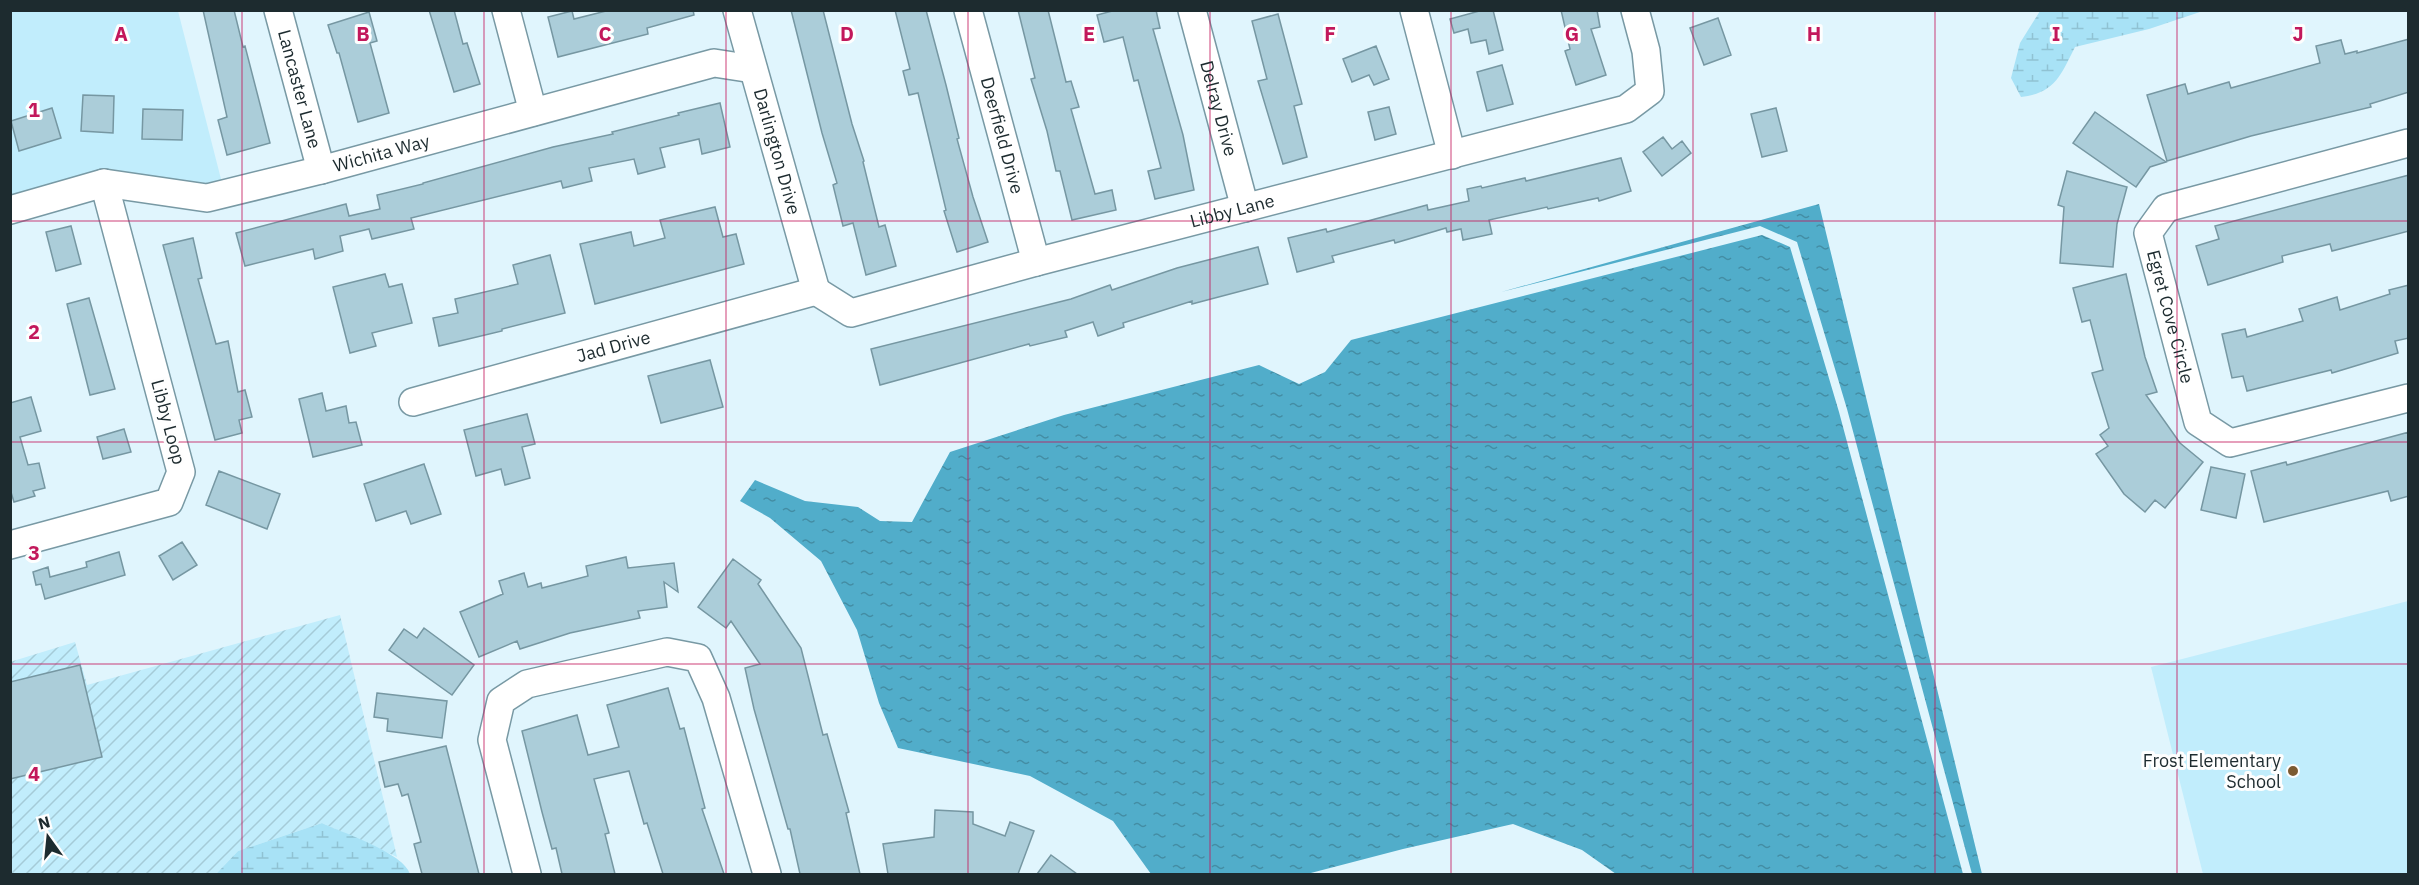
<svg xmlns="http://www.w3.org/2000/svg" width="2419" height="885" font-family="'IBM Plex Sans',sans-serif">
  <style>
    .built { fill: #c1edfc }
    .industrial { fill: url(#industrial-furrows) }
    .wetland { fill: url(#wetland-marsh) }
    .water { fill: url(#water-ripples) }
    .building { fill: #abcdd9; stroke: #7697a2; stroke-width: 1.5 }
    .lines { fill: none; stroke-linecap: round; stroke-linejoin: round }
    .minor-casing { stroke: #7899a4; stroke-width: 30 }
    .minor { stroke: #fff; stroke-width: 27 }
    .grid { fill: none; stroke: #c2185b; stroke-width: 1.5; stroke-opacity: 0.55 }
    .poi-dot { fill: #7c5b32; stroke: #fefefe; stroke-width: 2 }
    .labels { text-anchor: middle; stroke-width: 6; stroke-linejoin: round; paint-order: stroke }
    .street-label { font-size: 18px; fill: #1d2b2f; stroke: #fefefe }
    .poi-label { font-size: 18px; fill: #1d2b2f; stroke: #fefefe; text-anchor: end }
    .grid-label { font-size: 20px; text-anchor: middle; font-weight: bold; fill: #c2185b; stroke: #fefefe; stroke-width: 6; stroke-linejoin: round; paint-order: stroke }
  </style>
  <defs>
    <pattern id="industrial-furrows" width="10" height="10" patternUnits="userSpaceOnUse" patternTransform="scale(1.5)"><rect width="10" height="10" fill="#c1edfc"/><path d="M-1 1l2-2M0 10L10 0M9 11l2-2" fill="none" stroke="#a5cbd8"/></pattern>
    <pattern id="wetland-marsh" width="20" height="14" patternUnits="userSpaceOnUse" patternTransform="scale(1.5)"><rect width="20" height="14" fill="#a8e2f6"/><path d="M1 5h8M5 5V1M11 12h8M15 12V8" fill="none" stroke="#90c2d3"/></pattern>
    <pattern id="water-ripples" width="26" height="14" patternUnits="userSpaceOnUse" patternTransform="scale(1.5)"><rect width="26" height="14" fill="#51adca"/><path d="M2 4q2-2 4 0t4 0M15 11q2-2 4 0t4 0" fill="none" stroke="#438da4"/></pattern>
  </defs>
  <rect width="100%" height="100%" fill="#e0f5fd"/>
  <path class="built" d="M11,11H178L222,183L206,187L110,170L11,199Z
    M2408,601V874H2203L2151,667Z"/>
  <path class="industrial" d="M340,615L397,857L322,823L238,851L216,874H11L10,662L75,642L87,685Z"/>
  <path class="wetland" d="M2040,11V10L2203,11L2149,29L2075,47C2061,74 2056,93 2021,97L2011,78L2020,43Z
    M322,823C343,833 404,853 410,874H216L238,851Z"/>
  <path class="water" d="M1819,204L1982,874H1972L1847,409L1797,242L1760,226L1501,292Z
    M1762,235L1790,247L1839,412L1963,874H1616L1582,850L1513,824L1403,849L1307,874H1151L1113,821L1030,776L898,748L879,703L857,630L821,561L770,518L740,501L755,480L805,501L858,507L880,521L912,522L950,452L1064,415L1259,365L1299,384L1325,372L1351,340Z"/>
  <path class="building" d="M203,10H234L243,47L245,46L270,143L227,155L218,120L227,117Z
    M429,10H454L463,44L467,43L480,84L454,92Z
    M610,10H693L694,15L647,28L648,34L558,57L548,17L572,11L574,19Z
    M791,10H823L852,124L864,161L863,162L879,227L885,225L896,266L866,275L853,223L843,226L833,185L837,183L822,133Z
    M895,10H926L946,85L959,138L957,139L973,197L988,242L957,252L944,211L946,210L918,93L909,95L903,71L910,69Z
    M1018,10H1048L1066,82L1071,81L1079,107L1071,109L1095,194L1112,190L1116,210L1072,220L1060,171H1056L1047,131L1031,79L1035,78Z
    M1116,10H1156L1160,28L1153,29L1183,135L1194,190L1155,199L1148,171L1161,168L1138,80L1134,81L1123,37L1104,42L1097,15Z
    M1483,10H1493L1503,50L1489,54L1486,40L1471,43L1468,29L1454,33L1450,19Z
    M1561,10H1597L1600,27L1591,29L1606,75L1576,85L1565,51L1570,49Z
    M369,12L377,41L370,43L389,113L358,122L339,53H337L328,25Z
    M1278,14L1302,104L1294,106L1307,157L1283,164L1258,81L1267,79L1252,21Z
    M1718,18L1731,55L1704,65L1690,28Z
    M2409,39V92L2370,104L2371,107L2251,136L2167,161L2147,95L2185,84L2188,94L2229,82L2231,88L2320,63L2316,46L2341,40L2345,54L2357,51V53Z
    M1376,46L1389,79L1374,85L1369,75L1352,82L1343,59Z
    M1502,65L1513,104L1487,111L1477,72Z
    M83,95L114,96L113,133L81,131Z
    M720,103L730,147L702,154L699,139L660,148L665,167L638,174L634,159L589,168L592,181L563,188L561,181L411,218L414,229L372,239L369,229L340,236L343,251L315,259L313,249L245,266L236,233L346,204L349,216L380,209L377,195L423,184V183L553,147L613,134L612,132L679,115L678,113Z
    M1389,107L1396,134L1375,140L1368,112Z
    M52,108L61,138L19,151L11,121Z
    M1776,108L1787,151L1762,157L1751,114Z
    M143,109L183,110L182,140L142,139Z
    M2095,112L2166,162L2150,167L2136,187L2073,143Z
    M1663,137L1672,149L1682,141L1691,153L1662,176L1643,152Z
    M1621,158L1631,191L1599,201L1598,198L1548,209L1547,207L1489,220L1492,234L1463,240L1461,229L1447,232L1446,228L1395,243L1394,240L1332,256L1334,262L1297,272L1288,238L1326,229L1327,232L1427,205L1428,210L1469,201L1467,189L1481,186L1482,188L1525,178L1526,181Z
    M2067,171L2127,187L2117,224L2113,267L2060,263L2064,207L2058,205Z
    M2409,175V231L2332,251L2330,244L2282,256L2283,262L2208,285L2196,246L2219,239L2215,226Z
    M715,207L723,237L736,234L744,264L595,304L580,244L631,232L634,246L665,238L660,220Z
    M71,226L81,264L56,271L46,232Z
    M193,238L202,278L198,279L216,344L228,341L238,392L245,390L252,417L239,420L242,433L215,440L163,245Z
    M1258,247L1268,284L1192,304V301L1123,323L1124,327L1098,336L1093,322L1065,331L1067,337L1030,346L1029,344L880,385L871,349L1071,299L1110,285L1112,290L1177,268Z
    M550,255L565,313L502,329V331L439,346L433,318L458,313L455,299L518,284L513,265Z
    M385,274L389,287L402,284L412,323L372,333L376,346L350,353L333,287Z
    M2126,274L2145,357L2157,392L2146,395L2180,443L2203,462L2165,508L2155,500L2145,512L2124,494L2096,454L2108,446L2100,435L2109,428L2092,373L2103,370L2090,320L2082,322L2073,288Z
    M2409,285V338L2395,341L2398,353L2332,373L2331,370L2247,391L2243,376L2232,378L2222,334L2245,329L2247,337L2303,321L2299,309L2337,297L2340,310L2390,294L2389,290Z
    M89,298L115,389L90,395L67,304Z
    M710,360L723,407L661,423L648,376Z
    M322,393L326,411L346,406L349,423L356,422L362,445L313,457L299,399Z
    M31,397L41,431L20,437L28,465L39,463L45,488L33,491L35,496L14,502L10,489V403Z
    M527,414L535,444L522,447L530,478L505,485L501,469L476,476L464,430Z
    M124,429L131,452L103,459L97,437Z
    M2409,432V496L2391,501L2388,491L2264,522L2251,471L2286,462L2287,465Z
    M424,464L441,514L411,524L406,511L376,521L364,484Z
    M2211,467L2245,474L2236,518L2201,510Z
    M219,471L280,494L267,529L206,505Z
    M182,542L197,565L173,580L159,556Z
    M119,552L125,575L45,599L41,584L36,585L33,572L48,567L50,577L87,567L86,562Z
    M626,557L628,568L674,563L678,592L664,582L667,607L638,611L640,618L570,633L520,649L517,641L479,657L460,612L503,594L499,581L524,573L528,587L541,583L542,588L588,576L586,566Z
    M733,559L761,580L758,584L801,648L823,735L827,734L849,812L846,813L860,874H800L790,829H788L754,709L745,668L760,664L731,621L726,628L698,607Z
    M424,628L474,665L452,695L389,650L404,629L417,638Z
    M80,665L102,757L10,779V682Z
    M668,688L680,729L684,728L705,808L702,809L724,874H663L647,823L644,824L629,771L594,779L609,833L605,834L615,874H562L556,848L552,849L542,812L522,731L577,715L588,755L619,747L607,705Z
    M377,693L447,701L442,738L387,731L388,719L374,717Z
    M446,746L457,789L479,874H422L414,844L421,842L408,794L402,796L398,784L385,787L379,762Z
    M935,810L973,812V824L1005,836L1010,822L1034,831L1018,874H888L883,844L934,837Z
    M1051,855L1077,874H1037Z"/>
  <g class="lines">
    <defs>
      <g id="minor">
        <path id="s1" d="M278,10L321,170"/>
        <path d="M506,10L533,112"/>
        <path id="s2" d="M737,10L816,291"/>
        <path id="s3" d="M968,10L1036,262"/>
        <path id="s4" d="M1192,10L1245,208"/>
        <path d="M1414,10L1452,155"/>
        <path id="s5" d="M2408,143L2166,208L2148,233L2198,422L2230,443L2408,398"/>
        <path id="s6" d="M10,210L104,183L207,198L321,170L714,63L753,69"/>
        <path id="s7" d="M816,291L851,313L1036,262L1626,109L1650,91L1646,51L1635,10"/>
        <path id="s8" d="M413,402L816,291"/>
        <path d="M10,545L169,502L181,472L104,183"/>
        <path d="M527,874L492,740L501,701L527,684L667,652L698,658L716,698L767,874"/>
      </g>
    </defs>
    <use href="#minor" class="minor-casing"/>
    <use href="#minor" class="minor"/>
  </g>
  <path class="grid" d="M242,10V874M484,10V874M726,10V874M968,10V874M1210,10V874M1451,10V874M1693,10V874M1935,10V874M2177,10V874M10,221H2408M10,442H2408M10,664H2408"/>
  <circle class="poi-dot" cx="2293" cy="771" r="6"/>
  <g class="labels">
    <g class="street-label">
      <text dy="6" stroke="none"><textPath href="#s1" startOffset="82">Lancaster Lane</textPath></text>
      <text dy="6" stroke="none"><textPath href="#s4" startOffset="102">Delray Drive</textPath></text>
      <text dy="6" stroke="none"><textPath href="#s3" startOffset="130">Deerfield Drive</textPath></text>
      <text dy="6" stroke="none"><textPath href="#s2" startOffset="147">Darlington Drive</textPath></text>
      <text dy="6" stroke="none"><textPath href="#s6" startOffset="382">Wichita Way</textPath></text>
      <text dy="6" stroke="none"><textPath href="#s7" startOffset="436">Libby Lane</textPath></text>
      <text dy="6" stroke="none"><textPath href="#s5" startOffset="368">Egret Cove Circle</textPath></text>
      <text dy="6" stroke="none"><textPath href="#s8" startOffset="208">Jad Drive</textPath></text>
      <text transform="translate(168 422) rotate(75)" y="6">Libby Loop</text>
    </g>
    <g class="poi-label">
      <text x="2281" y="767">Frost Elementary<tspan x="2281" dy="21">School</tspan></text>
    </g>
  </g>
  <g class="grid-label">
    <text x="121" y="41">A</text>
    <text x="363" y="41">B</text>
    <text x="605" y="41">C</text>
    <text x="847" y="41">D</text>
    <text x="1089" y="41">E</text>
    <text x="1330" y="41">F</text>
    <text x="1572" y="41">G</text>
    <text x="1814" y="41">H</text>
    <text x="2056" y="41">I</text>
    <text x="2298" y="41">J</text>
    <text x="34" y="117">1</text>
    <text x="34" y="339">2</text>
    <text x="34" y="560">3</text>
    <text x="34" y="781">4</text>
  </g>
  <rect width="2419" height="885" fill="none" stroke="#1d2b2f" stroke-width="24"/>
  <g transform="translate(48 837) rotate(345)" stroke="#fefefe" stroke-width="4.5" paint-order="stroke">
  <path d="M0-4.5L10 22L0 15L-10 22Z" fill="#1d2b2f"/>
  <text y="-9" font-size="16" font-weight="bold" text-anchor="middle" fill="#1d2b2f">N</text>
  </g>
</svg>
